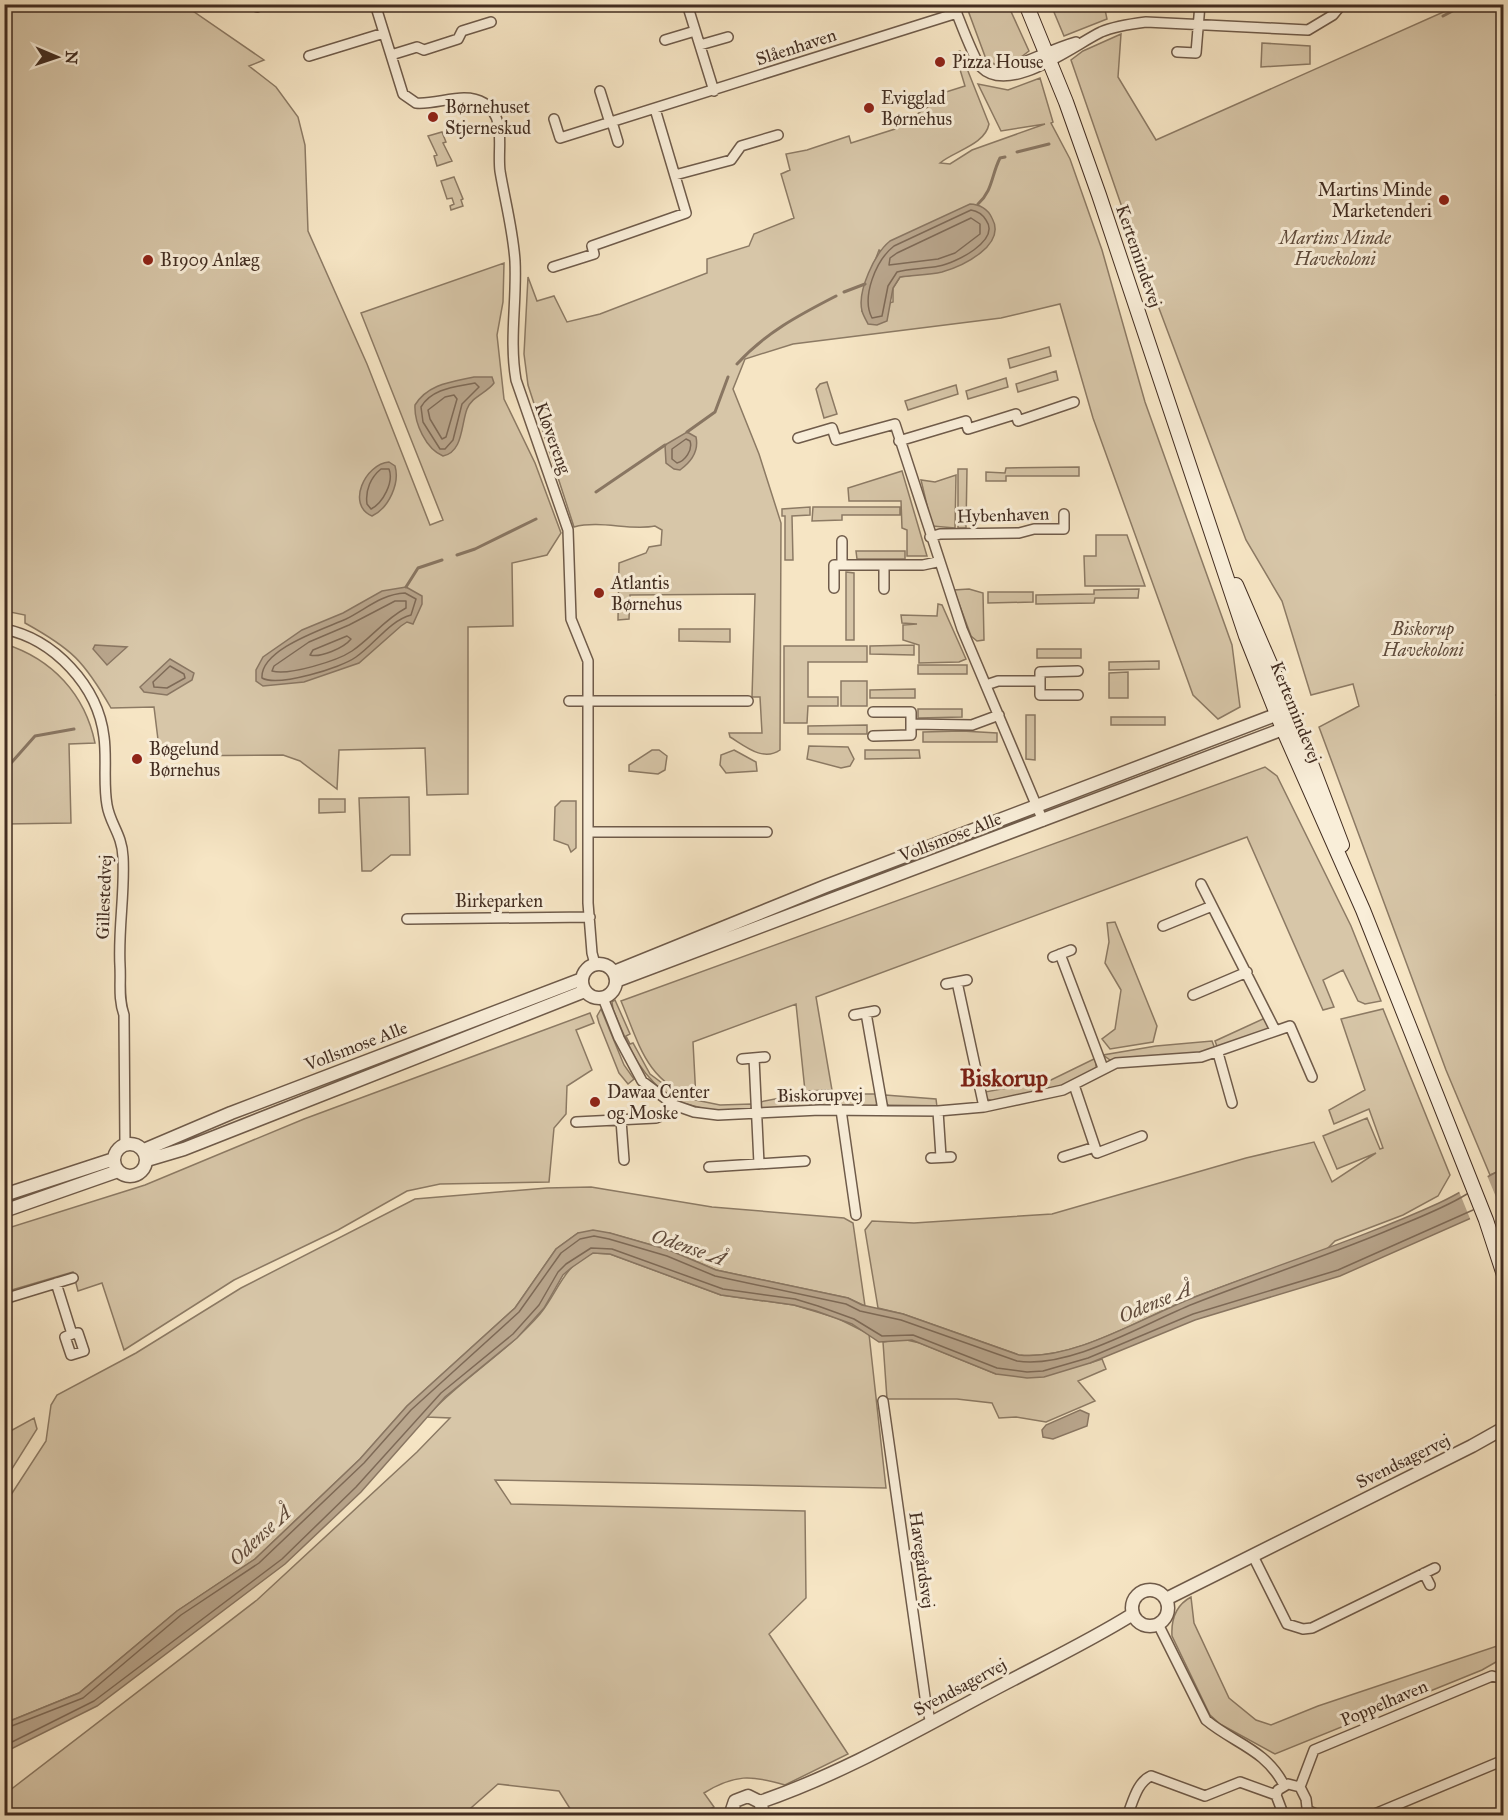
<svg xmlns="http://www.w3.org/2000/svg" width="1508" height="1820" font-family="'IM FELL Great Primer',serif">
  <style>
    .green { fill: #d7c6a8; stroke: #8c7a64; stroke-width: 1.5; fill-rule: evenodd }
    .water { fill: #b9a68d; stroke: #897662; stroke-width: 1.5 }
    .pier { fill: #f6e5c4 }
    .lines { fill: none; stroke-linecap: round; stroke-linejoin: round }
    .shore { stroke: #7e6a57; stroke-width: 1.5 }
    .stream { stroke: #897662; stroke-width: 3 }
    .minor-casing { stroke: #6f5b4a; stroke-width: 12 }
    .tertiary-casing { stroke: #6f5b4a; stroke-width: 15 }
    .secondary-casing { stroke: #422d21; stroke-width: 16 }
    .minor { stroke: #f9eed9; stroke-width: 9 }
    .tertiary { stroke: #f9eed9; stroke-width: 12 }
    .secondary { stroke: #f9eed9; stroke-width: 14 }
    .poi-dot { fill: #8f2418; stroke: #f9eed9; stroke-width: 2 }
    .labels { text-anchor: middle; stroke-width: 6; stroke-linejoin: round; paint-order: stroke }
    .street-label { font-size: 18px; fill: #422d21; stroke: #f9eed9 }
    .poi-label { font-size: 18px; fill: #422d21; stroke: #f9eed9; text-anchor: start }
    .park-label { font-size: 18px; font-style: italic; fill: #604c3c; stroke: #f9eed9 }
    .water-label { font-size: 20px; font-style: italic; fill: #604b3c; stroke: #f9eed9 }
    .district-label { font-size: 24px; font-weight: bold; fill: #7a1f14; stroke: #f9eed9 }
  </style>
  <rect width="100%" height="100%" fill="#f6e5c4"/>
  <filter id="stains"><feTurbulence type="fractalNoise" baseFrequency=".00333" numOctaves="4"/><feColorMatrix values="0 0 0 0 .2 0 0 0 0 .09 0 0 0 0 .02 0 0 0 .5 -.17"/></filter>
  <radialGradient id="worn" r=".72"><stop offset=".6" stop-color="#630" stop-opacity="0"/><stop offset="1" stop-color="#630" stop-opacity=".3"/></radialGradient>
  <path class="green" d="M4,5H184L264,60L249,66L276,87L298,117L305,145L308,231L367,364L430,525L443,520L361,313L504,263L503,302L497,335L504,399L535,463L561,533L547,555L512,563L513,626L468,627V794L427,795L425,748L339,750L337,789L300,761L283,755L160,756L154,707L111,708C84,661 72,649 25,623V615L5,611Z
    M966,5H1008L1029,51C1017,61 1000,71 986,59Z
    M1051,5H1104L1107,19L1064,36Z
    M1459,5H1504V691L1496,695L1504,707V1169L1490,1175L1446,1070L1319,727L1359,706L1353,684L1311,695L1282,601L1246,540L1133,239L1071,60L1083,51L1121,34L1118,77L1156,140Z
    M1262,43L1310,46V64L1261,67Z
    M960,51L989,124C985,145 954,151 940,163L950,164L972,150L1045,124L1001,131L978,84L1008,90L1040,78L1053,122L1051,123L1070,159L1102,250L1145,402L1232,645L1240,707L1218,719L1193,695L1093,418L1060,304L1001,318L793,344L745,359L733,389L759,454L781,523L780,750C763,762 745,746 730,737L729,733H762L760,697H752L755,594L630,595L629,619L618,620L619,563L646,553L649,547L661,545L662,530L655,526C630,531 601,520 574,527L528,385L524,354L528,277L537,301L554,296L567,322L600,314L707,273V259L749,246L754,234L794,218L781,174L790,170L786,154L807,150L849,136L851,143L895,129L929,106L927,98L965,86L955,53ZM879,250L920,274L900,277L893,288V302L862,311V296Z
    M442,132L446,142L443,143L452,161L437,166L434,156L437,155L428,136Z
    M454,177L463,199L461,200L463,206L451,210L450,206L454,204L452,198L447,199L441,181Z
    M1049,347L1051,356L1010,368L1008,359Z
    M1056,371L1058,380L1018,392L1016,384Z
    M1006,378L1008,387L968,399L966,391Z
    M827,382L837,414L824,418L816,389L820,384Z
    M956,385L958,394L908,410L905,401Z
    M1079,467V476H1006V481H986V472L1005,473L1006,468Z
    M958,469H967L966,528H958Z
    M902,471L927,556H907V530L902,528L901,501H849L848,488Z
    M956,475L955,528L932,526L921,480L935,482Z
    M810,507V515L792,516L793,560H785V516H782V509Z
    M813,507H900V515H842V520L812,521Z
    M1096,535H1127L1145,586H1085L1084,556H1096Z
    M856,551H905V559H857Z
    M846,572L854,573V640H846Z
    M969,589L983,593L984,640L977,641L971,636L954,590Z
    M1139,589L1138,598H1095L1094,603L1036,604V595L1094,594V590Z
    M988,592H1033V602L988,603Z
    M938,604L942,605L966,659L959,662L919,663V645L903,640V625L917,624L902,623L901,615L937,616Z
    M679,629H730V642L679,641Z
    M5,644C52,659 85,694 95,743L69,744L71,823L5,824Z
    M914,645V655L870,654V646Z
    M784,646H867V662H808V697H838V706H808L807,723H784Z
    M1037,649H1081V658H1037Z
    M1159,661V669L1109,670V662Z
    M918,665H967V674H918Z
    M1128,672V698H1109V673Z
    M841,681H867V706H841Z
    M915,689V698H870V690Z
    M918,709H962V717L918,718Z
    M1026,715H1035V760L1026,759Z
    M1111,717H1165V725H1111Z
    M867,725V734H808V726Z
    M962,731L997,733V742H923V732Z
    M809,746L848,747L854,759L850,766L841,768L807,759Z
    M652,750H659L667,756L665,770L658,774L629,771V765Z
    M734,750L756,762L757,771L726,773L720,765L721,755Z
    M865,750H919L920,758L865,759Z
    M1265,767L1277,776L1351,926L1381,1001L1365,1004L1358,1001L1343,970L1323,980L1334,1007L1323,1010L1247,837L816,997L832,1090L805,1091L796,1004L693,1042L696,1099C646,1081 640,1046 621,1001Z
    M409,797L410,855H391L371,871H362L359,798Z
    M319,799H345V812L319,813Z
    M561,801H576V848L571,852L568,845L554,840L555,807Z
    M1115,922L1157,1026L1153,1042L1110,1049L1102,1039L1115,1029L1121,990L1105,963L1109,942L1107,923Z
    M615,1000L630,1034L626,1036L630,1044L633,1043L650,1074L678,1095L675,1101C637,1072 631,1052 613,1009L612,1002Z
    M601,1009L624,1065L634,1079L628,1084L619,1073L599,1023L597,1016Z
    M1383,1009L1450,1175L1438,1196L1403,1215L1335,1241L1326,1250C1281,1266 1236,1281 1192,1298C1141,1318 1074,1361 1019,1355L903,1314L878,1308L865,1230L872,1221L914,1223L1052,1214L1246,1158L1314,1142L1332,1182L1376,1153L1337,1169L1323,1136L1367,1118L1380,1149L1383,1148L1369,1109L1334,1124L1329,1110L1365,1090L1341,1019Z
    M590,1013L594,1023L576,1030L592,1070L567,1086L566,1114L554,1128L549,1182L440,1184L407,1191L338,1230L234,1280L124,1350L102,1283L78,1291L73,1272L5,1292V1229L145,1185L304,1119Z
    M1265,1018L1268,1025L1267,1031L1218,1049L1215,1041Z
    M1212,1041L1215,1049C1181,1059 1145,1054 1110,1060L1103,1055L1156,1046Z
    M1096,1058V1068L1060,1087L994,1101L986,1099L985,1092L1051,1080Z
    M838,1093L837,1105L764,1109L760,1106V1102L801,1094Z
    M840,1094H876L878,1103L875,1106L841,1105Z
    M885,1095L936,1099L937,1107H890L886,1103Z
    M681,1097L720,1105L752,1104V1107L749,1110H709L679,1102Z
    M591,1187L712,1207L844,1218L853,1223L865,1306L848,1298L716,1270L669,1250L609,1233H578L556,1249L515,1308L407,1406L360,1459L255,1559L177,1611L79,1693L5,1723V1504L46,1441L51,1405L57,1395L136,1353L241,1288L415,1199L547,1188Z
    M593,1253L610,1254L721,1295L794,1305L837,1318L869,1334L886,1488L495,1480L511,1504L805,1511L806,1598L769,1634L848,1754L785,1785C751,1775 735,1774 704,1793L714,1807L698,1815H574L559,1791L498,1784L463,1815L5,1816V1794L257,1600L417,1452L450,1418L427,1417L433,1410C466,1376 508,1351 540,1314C558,1292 564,1264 593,1253Z
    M902,1339L920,1343L996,1374L1090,1363L1102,1359L1106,1369L1078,1381L1095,1401L1046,1422L1016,1417L999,1418L992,1403L957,1399H887L883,1342Z
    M34,1418L37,1429L10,1472L5,1469V1434Z
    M1191,1597L1194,1623L1229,1698L1256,1720L1271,1725L1318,1706L1503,1644V1658L1482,1670L1275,1754L1220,1724L1210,1715L1172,1636C1171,1619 1176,1605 1191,1597Z"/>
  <path class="water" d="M970,204C979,204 988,209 992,218C1007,245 963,266 942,272C929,275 914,275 900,277L893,288L887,321L877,325L868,324C866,320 863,315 862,311C857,291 875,253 890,241Z
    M474,377H492L494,383C487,393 472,396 467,409C461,425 463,452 443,456C426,449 414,423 415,405C428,384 451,382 474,377Z
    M687,432L696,437C699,451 691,462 680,470L674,469L666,463L665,445Z
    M389,462L395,466C400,483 389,508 372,516C346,505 365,464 389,462Z
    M406,587L422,596V604L413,624L407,622L401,626L359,663L304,682L263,686L256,681V670L263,657L302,630L343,613L382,591Z
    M95,645L127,647L107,665L93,649Z
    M170,659L194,673L192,680L167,695L144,692L140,687Z
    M1503,1169V1204L1340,1276L1195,1320L1090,1363L1044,1377L1027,1378L996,1374L912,1340L879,1342L852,1324L816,1311L794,1305L721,1295L610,1254L593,1253L571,1268L563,1275L544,1308L517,1338L445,1397L361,1492L285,1564L97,1706L5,1752V1723L79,1693L177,1611L255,1559L360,1459L407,1406L515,1308L556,1249L578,1233L593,1230L610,1233L669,1250L716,1270L848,1298L862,1305L903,1314L1019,1355C1072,1361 1140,1319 1190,1299C1273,1266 1358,1240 1439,1203C1461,1193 1481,1179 1503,1169Z
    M1080,1410L1089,1414L1087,1426L1053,1439L1043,1437L1042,1430L1046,1425Z"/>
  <path class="pier" d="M1486,1173L1501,1209L1471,1221L1458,1189Z"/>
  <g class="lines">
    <path class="shore" d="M971,210C977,211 983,215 986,220C1001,241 955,263 939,266C925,269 911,268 897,272L888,286L882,316L872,318C861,297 876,260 894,246Z
      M971,218L980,224V234L955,253L938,259L889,265L890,258L897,253Z
      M475,383L479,387L462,404L453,440L445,449H440L423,422L421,407C432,388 456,387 475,383Z
      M454,395L457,399L446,437L442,439L430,419L428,410L445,397Z
      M686,439L690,441C693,450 685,461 677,463L672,459V449Z
      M381,469H389C394,482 383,503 371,509L367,504C365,490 371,477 381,469Z
      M405,593L416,599L411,615C389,621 375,644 356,657C341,668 278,687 262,678C260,649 324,629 346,619C366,609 382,594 405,593Z
      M395,601H406V608C385,619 371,638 352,651C337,661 288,676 272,671L274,666L309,642L349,625Z
      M347,636L351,639C344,648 320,658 310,655L313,650Z
      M170,666L184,674L185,678L167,688L154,687L153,682Z
      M4,1729L83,1698L181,1615L259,1563L364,1463L411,1410L519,1312L561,1253L580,1239L594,1236L609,1239L667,1256L715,1276L846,1304L860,1311L901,1320L1017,1361C1071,1369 1143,1324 1193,1304C1256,1279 1321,1258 1384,1232C1412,1220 1441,1210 1467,1194
      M4,1746L94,1701L282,1559L356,1487L441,1393L513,1334L539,1305L558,1272L566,1264L591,1248L612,1249L723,1289L795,1299L818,1306L854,1319L882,1336L913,1335L997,1368L1027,1372L1043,1371L1088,1358L1193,1314L1338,1270L1473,1210"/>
    <path class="stream" d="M1443,16L1466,4
      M1017,152L1049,144
      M978,204C993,190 991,176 1000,158L1005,157
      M844,292L865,284
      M737,364C765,333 799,315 836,296
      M687,432L715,412L728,377
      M596,492L665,445
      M457,555L475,549L536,519
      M406,587L418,568L442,560
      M4,771L35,736L74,729"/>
    <defs>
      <path id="minor" d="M375,4L403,94L416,103C438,105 464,91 484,103C507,117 497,148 500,171C505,201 513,230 515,261C517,301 509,340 516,380L568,530L571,619L588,661V903L592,953L595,964
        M687,4L714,91
        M953,4C959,18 973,58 981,67C1009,96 1074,45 1101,32C1115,26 1130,24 1146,22L1308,30L1333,15L1342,4
        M257,7L264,4
        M665,40L695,31
        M700,45L728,37
        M1177,52L1196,53L1200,4
        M391,55L417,47L424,50L458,39L462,31L491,22
        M309,56L384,33
        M990,71C1019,68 1047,50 1076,42
        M600,91L610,123
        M554,119L560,138L957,13
        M612,122L618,142
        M675,175L731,160L741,146L778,135
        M553,267L594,254L592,246L686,213L655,109
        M798,438L832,428L836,440L895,424L962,629L1043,821
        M899,441L966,421L968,429L1016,414L1018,421L1074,402
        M930,537L940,534L1019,533L1034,529H1064V514
        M842,541V565
        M884,565V589
        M834,588V565H923L937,562
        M4,629C54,639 98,686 104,737C107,759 103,783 107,805C110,824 122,834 123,857C125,893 118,929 120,966C121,983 118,998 124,1015L125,1144
        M1078,671L1040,672V695H1078
        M986,685L998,681H1040
        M569,701H748
        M873,712H911V735L873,736
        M911,724L972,725L999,715
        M589,832H767
        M1201,884L1275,1030
        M407,919L590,917
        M1163,926L1212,906
        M1060,954L1103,1068
        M1053,957L1071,950
        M957,982L984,1107
        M946,984L967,980
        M1193,995L1247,972
        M603,998L619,1038L642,1081L674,1105L694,1112L718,1115L820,1110L938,1111L984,1107L1063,1090L1116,1063L1201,1057L1290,1026L1312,1077
        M866,1013L883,1110
        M854,1015L875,1011
        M1218,1053L1232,1103
        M754,1058L759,1164
        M742,1059L765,1057
        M1074,1085L1097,1153L1142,1136
        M841,1110L856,1215
        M938,1111L941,1157
        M621,1120L624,1160
        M576,1122L656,1118L666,1114L674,1105
        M1063,1157L1095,1147
        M931,1158L951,1157
        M709,1167L805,1161
        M56,1283L72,1334L78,1333L84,1351L71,1355L65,1337L72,1334
        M4,1299L73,1278
        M883,1401L926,1704L931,1723
        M1253,1556L1287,1624L1303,1629L1312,1628L1435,1568
        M1424,1573L1430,1585
        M1158,1624L1206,1720C1235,1744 1265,1749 1284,1785
        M1300,1787L1314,1750L1492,1676L1504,1679
        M1309,1811L1321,1816
        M1127,1816C1133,1802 1137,1782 1151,1776L1205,1796L1240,1782L1276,1795
        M1284,1816L1276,1795L1278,1790L1288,1784L1300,1787L1306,1799L1308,1816
        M1370,1816L1504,1760"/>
      <path id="tertiary" d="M582 981a17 17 0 1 1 34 0a17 17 0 1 1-34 0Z
        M614,972L826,886L1286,711
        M616,981L1291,726
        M114 1160a16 16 0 1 1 32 0a16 16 0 1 1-32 0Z
        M144,1150L231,1113L582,979
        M147,1160L184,1149L585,991
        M4,1195L114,1159
        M4,1211L118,1171
        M1132 1608a18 18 0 1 1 36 0a18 18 0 1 1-36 0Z
        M1166,1599L1472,1446L1504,1428
        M760,1802C839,1775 912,1733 985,1694C1035,1667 1085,1644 1133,1614
        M730,1816L735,1801L748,1796L760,1802L764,1816"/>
      <path id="secondary" d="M1026,4L1066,102L1099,195L1246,636L1283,729L1363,910L1486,1220L1504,1275
        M1236,585L1296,724L1342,845"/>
    </defs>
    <use href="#minor" class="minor-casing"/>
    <use href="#tertiary" class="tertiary-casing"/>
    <use href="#secondary" class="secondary-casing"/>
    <use href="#minor" class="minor"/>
    <use href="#tertiary" class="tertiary"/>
    <use href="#secondary" class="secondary"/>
  </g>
  <g class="poi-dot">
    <circle cx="940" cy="62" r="6"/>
    <circle cx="869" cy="108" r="6"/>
    <circle cx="433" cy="117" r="6"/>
    <circle cx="1444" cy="200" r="6"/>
    <circle cx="148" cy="260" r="6"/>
    <circle cx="599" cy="593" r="6"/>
    <circle cx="137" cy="759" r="6"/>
    <circle cx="595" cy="1102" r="6"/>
  </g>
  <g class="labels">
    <g class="street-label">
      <text transform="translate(796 47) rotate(-18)" y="6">Slåenhaven</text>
      <text transform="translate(1139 256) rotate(71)" y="6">Kertemindevej</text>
      <text transform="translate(553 438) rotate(70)" y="6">Kløvereng</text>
      <text transform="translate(1003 515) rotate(-2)" y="6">Hybenhaven</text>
      <text transform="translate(1296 712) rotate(68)" y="6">Kertemindevej</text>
      <text transform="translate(950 837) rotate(-21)" y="6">Vollsmose Alle</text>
      <text transform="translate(104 897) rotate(-88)" y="6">Gillestedvej</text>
      <text x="499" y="907">Birkeparken</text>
      <text transform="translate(356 1046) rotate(-21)" y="6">Vollsmose Alle</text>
      <text transform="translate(820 1095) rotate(-1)" y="6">Biskorupvej</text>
      <text transform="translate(1403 1461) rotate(-26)" y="6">Svendsagervej</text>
      <text transform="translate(922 1560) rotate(82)" y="6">Havegårdsvej</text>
      <text transform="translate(960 1687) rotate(-28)" y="6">Svendsagervej</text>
      <text transform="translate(1384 1703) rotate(-23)" y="6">Poppelhaven</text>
    </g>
    <g class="poi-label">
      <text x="952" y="68">Pizza House</text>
      <text x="881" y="104">Evigglad<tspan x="881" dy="21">Børnehus</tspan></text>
      <text x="445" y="113">Børnehuset<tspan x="445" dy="21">Stjerneskud</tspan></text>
      <text x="1432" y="196" text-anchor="end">Martins Minde<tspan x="1432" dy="21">Marketenderi</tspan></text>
      <text x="160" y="266">B1909 Anlæg</text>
      <text x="611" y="589">Atlantis<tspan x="611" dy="21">Børnehus</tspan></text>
      <text x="149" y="755">Bøgelund<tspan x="149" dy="21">Børnehus</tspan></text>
      <text x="607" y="1098">Dawaa Center<tspan x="607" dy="21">og Moske</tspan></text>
    </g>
    <g class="park-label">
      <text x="1335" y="244">Martins Minde<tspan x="1335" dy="21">Havekoloni</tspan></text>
      <text x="1423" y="635">Biskorup<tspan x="1423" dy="21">Havekoloni</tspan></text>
    </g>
    <g class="water-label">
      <text transform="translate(689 1247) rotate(19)" y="7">Odense Å</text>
      <text transform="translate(1155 1302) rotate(-22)" y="7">Odense Å</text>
      <text transform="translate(260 1535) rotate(-43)" y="7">Odense Å</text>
    </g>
    <g class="district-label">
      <text x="1004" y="1086">Biskorup</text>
    </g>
  </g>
  <rect width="1508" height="1820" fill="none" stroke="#f6e5c4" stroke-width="24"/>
  <rect x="6" y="6" width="1496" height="1808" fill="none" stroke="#422d21" stroke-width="3"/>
  <rect x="12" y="12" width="1484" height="1796" fill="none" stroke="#422d21" stroke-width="1.5"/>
  <g transform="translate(57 57) rotate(92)" stroke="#f9eed9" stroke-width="4.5" paint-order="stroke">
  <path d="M0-4.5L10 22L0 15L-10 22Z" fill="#422d21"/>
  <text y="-9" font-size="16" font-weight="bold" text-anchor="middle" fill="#422d21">N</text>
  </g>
  <rect width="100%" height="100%" filter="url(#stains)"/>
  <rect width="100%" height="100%" fill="url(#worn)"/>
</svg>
